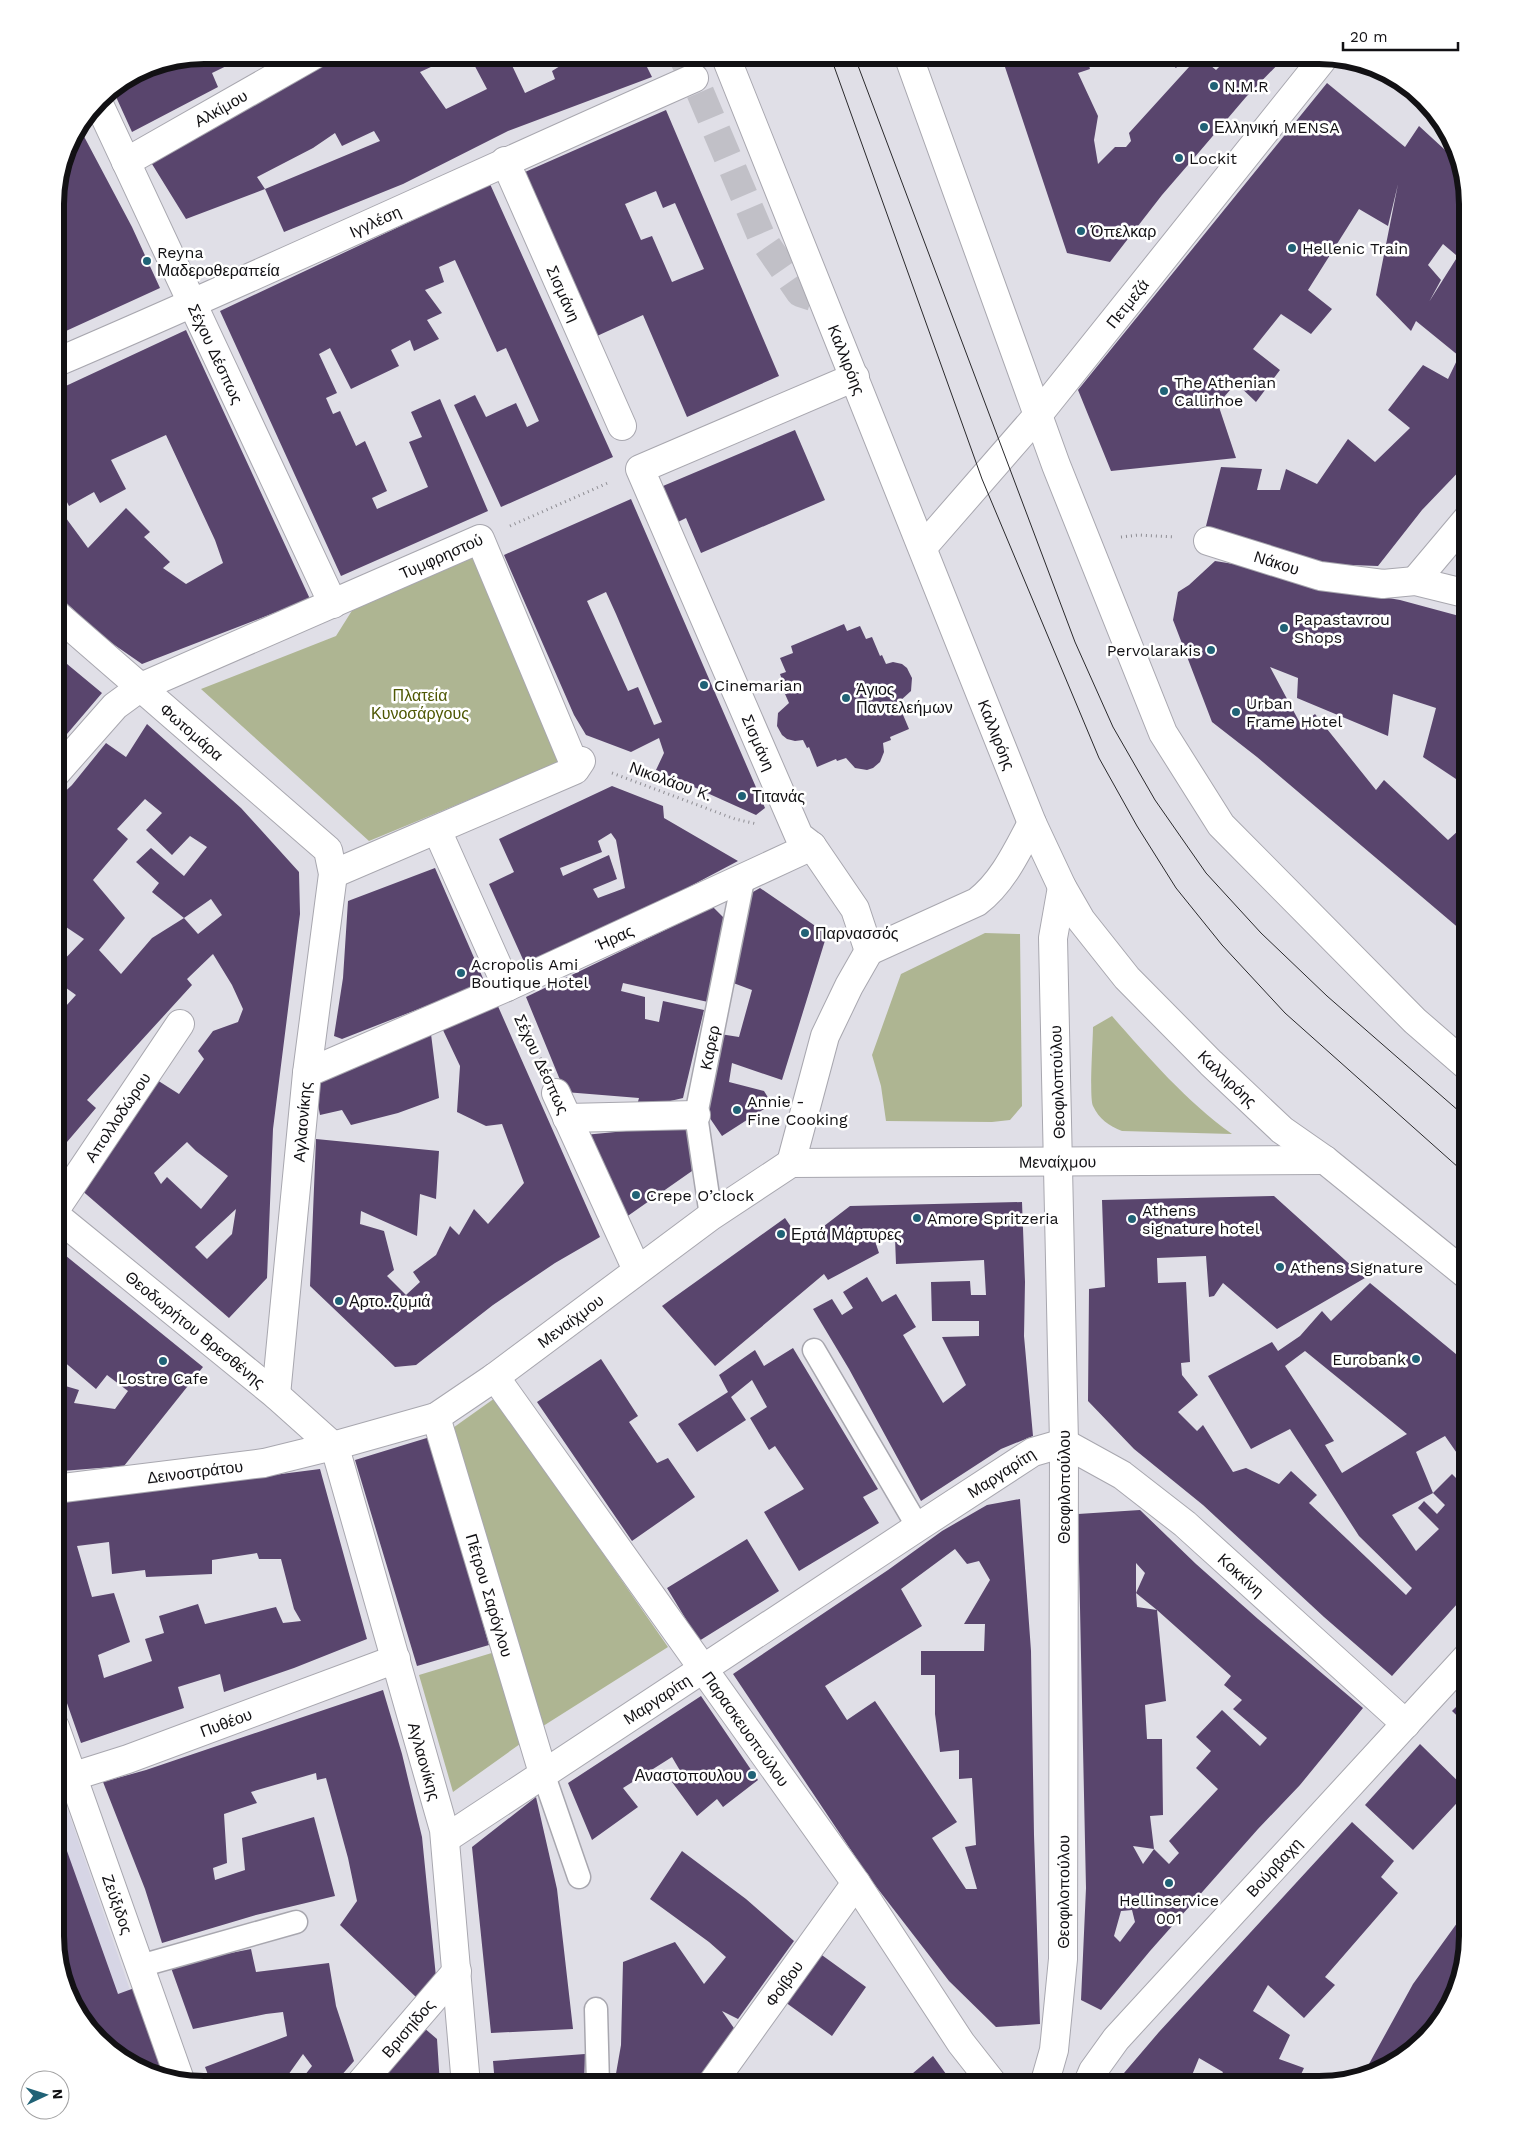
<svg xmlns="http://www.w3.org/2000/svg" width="1523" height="2140" font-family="'Work Sans',sans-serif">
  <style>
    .built { fill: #d6d5e5 }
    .green { fill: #aeb592 }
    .building { fill: #59456d; fill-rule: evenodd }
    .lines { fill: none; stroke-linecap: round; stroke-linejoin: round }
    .street-tunnel { stroke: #c1c0c7; stroke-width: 28; stroke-dasharray: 28 14; stroke-linecap: butt }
    .lane-casing { stroke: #a8a7af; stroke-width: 25 }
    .street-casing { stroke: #a8a7af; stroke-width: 30 }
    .secondary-casing { stroke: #a8a7af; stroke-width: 30 }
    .primary-casing { stroke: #a8a7af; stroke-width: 30 }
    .path { stroke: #8e8d93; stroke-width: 3; stroke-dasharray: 1 4; stroke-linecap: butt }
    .lane { stroke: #fff; stroke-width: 22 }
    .street { stroke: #fff; stroke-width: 28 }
    .secondary { stroke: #fff; stroke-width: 28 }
    .primary { stroke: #fff; stroke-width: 28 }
    .tram { stroke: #2a292c; stroke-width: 1 }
    .poi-dot { fill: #206276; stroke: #fff; stroke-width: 2 }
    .labels { text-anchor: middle; stroke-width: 5; stroke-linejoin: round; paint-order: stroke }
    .poi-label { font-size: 16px; fill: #121114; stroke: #fff; text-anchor: start }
    .street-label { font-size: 16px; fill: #121114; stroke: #fff }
    .park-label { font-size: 16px; fill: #4f5804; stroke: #fff }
    .rim { fill: none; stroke: #121114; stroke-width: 6 }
  </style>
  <rect width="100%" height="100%" fill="#e0dfe7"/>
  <path class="built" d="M64,1799L159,2074L129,2065L75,2011L55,1937V1802Z"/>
  <path class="green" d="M476,556L560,762L369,841L201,689L336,636L353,609Z
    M985,933L1020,934L1022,1106L1010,1120L992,1122L886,1121L881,1086L872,1055L901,974Z
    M1112,1016C1149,1058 1186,1101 1232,1134L1122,1131C1109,1126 1099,1119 1093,1106C1089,1097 1093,1041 1093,1027Z
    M495,1398L668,1647L540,1728L450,1430Z
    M495,1652L520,1744L453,1792L419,1675Z"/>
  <path class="building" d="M201,55H249L212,73L218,87L132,132L112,88L147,66Z
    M328,55H335L339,65L355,55H457L420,72L446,109L487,89L469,55H507L525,93L555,79L552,71L573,58L571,55H641L652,77L508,131L403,184L284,232L265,189L380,141L374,131L342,146L335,133L313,148L257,177L265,189L186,219L152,164L274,85Z
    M1001,55H1086L1090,69L1078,73L1098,116L1094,140L1098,164L1115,147H1126L1131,141L1129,133L1199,56L1216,70L1225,61L1218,55H1287L1246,97L1200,151L1162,195L1110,262L1067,253Z
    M1161,55H1187L1176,68Z
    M1327,83L1405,147L1419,126L1456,160L1468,203V237L1456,255L1443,244L1428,265L1441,280L1429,302L1468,240V462L1422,510L1378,566L1323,564L1262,547L1206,526L1221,467L1262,469L1257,490H1280L1286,469L1317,484L1348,439L1375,462L1410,428L1388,410L1423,365L1448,379L1459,356L1416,321L1411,331L1376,295L1398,184L1388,226L1359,209L1308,290L1332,309L1311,334L1281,314L1253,349L1280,370L1256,402L1236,383L1218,404L1236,458L1111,471L1078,390Z
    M666,110L779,376L687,417L643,315L597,336L525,172ZM656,191L663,208L675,203L704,269L672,282L652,236L641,240L625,204Z
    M79,127L132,227L160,288L55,336V193L70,137Z
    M490,184L613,457L501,507L454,405L475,395L486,417L516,403L527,427L539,421L506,348L497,352L455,260L439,267L444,282L425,290L442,313L427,320L439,339L414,351L410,340L391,350L399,366L351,389L330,348L319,354L337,393L326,398L333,414L340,411L356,446L365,441L387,491L372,498L377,509L428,487L409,442L422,437L411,412L440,399L488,511L341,576L220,311Z
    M186,330L310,599L142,664L100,635L55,592V509L63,514L88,548L126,508L150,532L144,537L170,562L163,568L186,584L223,563L215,540L166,435L111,460L126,489L100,503L94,492L69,506L55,479V391Z
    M795,430L825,500L701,553L686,518L678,522L663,486Z
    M631,499L765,808L756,815L656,770L664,753L659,738L631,752L586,735L574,715L504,555ZM606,592L616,614L662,722L654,725L638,687L628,691L587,601Z
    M1215,561L1271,570L1325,587L1400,600L1463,617L1468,621V787L1423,757L1436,708L1393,694L1388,736L1297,698L1298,678L1270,667L1301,725L1315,714L1376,790L1384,780L1448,840L1458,831L1468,842V936L1257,757L1212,722L1173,620L1178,592L1189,585Z
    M844,624L847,631L860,626L866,639L872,637L880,656L882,655L886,664L893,662L902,664L907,668L912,678L911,691L900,701L904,709L901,710L909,729L890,737L891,740L883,743L884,752L880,762L873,768L867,770L855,768L846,758L837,761L836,759L817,767L809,747L807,748L803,740L795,741L787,739L782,735L777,726L778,713L789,703L785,694H787L780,674L786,672L780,658L793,653L791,646Z
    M55,654L102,693L55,748Z
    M147,724L241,808L299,872L300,914L273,1129L267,1278L229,1318L79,1188L157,1080L179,1094L204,1059L198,1051L213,1031L238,1022L243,1009L232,985L213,954L187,979L192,985L87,1100L96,1108L55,1156V1018L76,995L55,980V969L84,939L57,921L55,923V865L67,851L55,839V801L72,785L106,743L126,757ZM145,799L162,813L146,830L172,855L190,836L207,847L184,876L151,848L136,862L159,883L152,892L184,918L211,899L222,915L198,934L184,918L152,938L121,974L99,950L125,918L93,880L128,839L117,829ZM187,1142L196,1151L228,1176L201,1209L167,1177L161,1184L154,1173ZM236,1209L232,1234L207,1259L195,1247Z
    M612,786L663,806L664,818L738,861L666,899L525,964L489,884L514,872L499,839ZM611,833L616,840L625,888L598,898L593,889L617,879L609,855L563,876L560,868L602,852L598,841Z
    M435,868L485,983L342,1039L334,1036L343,978L348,901Z
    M760,888L827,934L782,1080L732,1063L729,1082L764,1091L772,1104L722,1136L703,1108L720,1034L739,1037L752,990L728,981L744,897Z
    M713,907L725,919L708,1002L623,983L621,991L645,997V1019L659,1022L663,1001L704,1010L683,1098L636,1109L639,1098L565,1092L526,997Z
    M497,1004L600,1237L555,1263L493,1305L416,1365L395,1367L310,1286L316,1139L439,1151L436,1199L420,1194L417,1236L361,1211L360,1224L384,1231L394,1270L387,1276L406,1295L420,1282L413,1272L436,1255L450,1226L459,1235L474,1209L488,1224L524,1183L502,1124L486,1126L457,1112L460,1066L442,1028Z
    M431,1034L439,1098L398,1113L351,1125L342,1110L320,1115L314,1084Z
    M689,1125L692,1171L622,1220L584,1135Z
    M1274,1196L1365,1278L1277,1329L1223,1283L1214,1296L1209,1297L1206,1256L1157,1258L1158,1283L1186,1282L1190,1362L1181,1363L1182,1375L1198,1395L1178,1412L1197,1431L1203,1425L1233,1472L1246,1468L1279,1484L1291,1471L1317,1495L1309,1503L1406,1595L1412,1588L1359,1536L1290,1429L1251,1449L1208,1376L1272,1342L1278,1351L1300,1336L1322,1311L1331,1321L1370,1283L1468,1364V1469L1445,1436L1416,1452L1433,1493L1452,1474L1468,1490V1592L1392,1676L1324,1617L1203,1505L1134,1449L1088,1401L1089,1289L1105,1287L1102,1200ZM1305,1351L1407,1434L1342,1473L1325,1445L1334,1441L1285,1366ZM1433,1493L1445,1505L1437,1514L1424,1501L1418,1508L1439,1529L1416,1551L1392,1515Z
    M1022,1202L1025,1282L1024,1336L1033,1436L1001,1449L921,1501L849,1369L813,1309L832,1299L842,1315L853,1308L843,1292L867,1277L882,1302L896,1294L916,1327L903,1335L943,1403L966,1385L942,1337L979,1336V1321H932L931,1282L970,1281L971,1295H986L984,1260L896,1264L895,1238H874L879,1253L828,1280L824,1274L715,1366L662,1306L785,1218L802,1243L850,1206Z
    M55,1247L203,1367L124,1466L62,1471L65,1458H55V1383L79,1390L74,1403L115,1409L128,1391L107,1375L96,1389L62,1360L55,1368Z
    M793,1348L878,1489L863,1497L879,1523L799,1571L764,1512L804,1489L775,1446L769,1450L750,1418L767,1407L752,1380L731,1397L746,1420L697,1452L678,1424L728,1392L719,1375L755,1350L764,1366Z
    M601,1359L638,1416L629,1422L657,1463L668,1458L695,1497L632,1541L537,1402Z
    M430,1437L489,1645L417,1666L355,1460Z
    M320,1469L367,1639L294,1668L224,1692L220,1674L178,1687L184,1708L81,1743L55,1669V1501L134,1493ZM109,1542L112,1574L145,1570L146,1577L212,1574V1560L257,1553L259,1559H281L294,1609L301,1621L283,1623L276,1607L205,1624L198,1604L159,1616L164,1633L145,1639L152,1661L104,1678L98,1655L130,1642L114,1593L92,1597L77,1546Z
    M1020,1499L1031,1651L1034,1835L1040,2024L996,2027L949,1981L871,1880L733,1674L888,1570L942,1531L987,1505ZM955,1549L967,1564L979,1561L990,1580L964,1624H985L984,1651H921V1675H935V1714L940,1752L959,1750V1779L972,1778L976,1845L965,1847L977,1889H966L932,1838L957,1822L875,1701L847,1720L825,1686L922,1626L901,1589Z
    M1140,1510L1196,1564L1258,1619L1363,1708L1300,1785L1258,1829L1150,1951L1101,2010L1081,2000L1086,1888L1078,1514ZM1136,1563L1145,1573L1136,1593ZM1136,1593L1157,1610L1231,1676L1224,1685L1242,1700L1233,1709L1267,1738L1260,1746L1222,1710L1196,1737L1211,1751L1196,1768L1218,1789L1169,1841L1179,1853L1169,1864L1154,1849L1143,1864L1133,1846L1154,1849L1150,1816L1163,1815L1162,1739H1147L1145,1705L1166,1701L1157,1610L1137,1607ZM1132,1910L1135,1922L1120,1942L1114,1936L1121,1911Z
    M747,1539L779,1591L699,1641L667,1588Z
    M383,1690L402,1754L422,1837L436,1977L417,1998L340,1925L357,1901L348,1858L326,1778L317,1780L316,1773L251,1792L257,1803L224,1814L227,1863L213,1868L215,1880L245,1870L242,1838L314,1817L335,1896L256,1915L162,1943L145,1889L103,1782L146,1770Z
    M1468,1695V1726L1452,1711Z
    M701,1696L758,1780L723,1807L717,1799L697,1816L672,1782L682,1774L672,1757L623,1788L638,1807L592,1840L568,1783Z
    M1420,1744L1468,1791L1413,1850L1365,1805Z
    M536,1797L557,1889L573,2029L491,2033L472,1847Z
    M1352,1822L1394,1861L1381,1877L1398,1893L1325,1977L1335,1985L1304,2018L1268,1985L1253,2011L1290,2035L1279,2059L1304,2068L1296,2085H1216L1223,2072L1199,2058L1188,2085H1124V2073L1159,2032Z
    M57,1823L118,1994L140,1986L172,2078L129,2065L75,2011L55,1937V1824Z
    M682,1851L746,1899L794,1941L738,2019L722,2011L736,2031L694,2085H614L621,2045L623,1962L675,1942L704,1984L726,1957L709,1942L650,1899Z
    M1468,1908V1937L1448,2011L1394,2065L1364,2073L1413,1984Z
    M251,1949L256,1972L329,1963L336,2006L354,2061L333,2085H297L312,2066L303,2054L281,2085H212L205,2067L287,2036L283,2012L266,2014L193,2029L170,1965Z
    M819,1953L866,1987L832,2036L785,2002Z
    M423,2027L437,2039L440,2085H374Z
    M585,2054L584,2085H495L493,2061Z
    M933,2056L954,2085H899Z"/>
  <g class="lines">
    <path class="street-tunnel" d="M681,55L694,78L762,238L800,293L824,301"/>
    <defs>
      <g id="lane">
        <path id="s1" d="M711,1216L696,1115L743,880"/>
        <path d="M814,1350L918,1527"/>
        <path d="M543,1773L579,1877"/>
        <path d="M140,1966L296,1922"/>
        <path d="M596,2009L598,2085"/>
      </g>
      <g id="street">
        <path id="s2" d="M98,102L333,604"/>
        <path id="s3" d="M505,161L622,426"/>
        <path id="s4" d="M126,162L314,55"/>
        <path id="s5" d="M55,363C270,271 481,172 694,78"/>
        <path id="s6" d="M855,377L640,469L799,836L812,846L855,909L869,951"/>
        <path id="s7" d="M1208,541L1320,576L1383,584L1415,581L1468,594"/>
        <path d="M1415,581L1468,518"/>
        <path id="s8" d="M55,613L328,850L333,874L307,1073L276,1395"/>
        <path d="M55,774L115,706L141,687L480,539L572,759L581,761L575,770L333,874"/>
        <path d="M437,830L507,987"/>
        <path d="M869,951L977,902C1003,882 1017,851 1032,823"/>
        <path id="s9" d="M307,1073L507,987L812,846"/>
        <path d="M556,1093L637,1270"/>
        <path d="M567,1118L696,1115"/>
        <path d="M791,1163L825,1036L849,986L869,951"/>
        <path id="s10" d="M55,1210L180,1024"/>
        <path id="s11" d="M55,1215L276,1395L333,1446L338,1458L444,1830L466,2085"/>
        <path id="s12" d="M495,1377L856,1883L961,2043L994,2085"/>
        <path id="s13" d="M436,1417L543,1773"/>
        <path id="s14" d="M55,1489L264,1463L333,1446L436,1417L495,1377L711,1216L791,1163L1325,1160"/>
        <path id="s15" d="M55,1727L180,2080"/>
        <path id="s16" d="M55,1782L128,1759L396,1659"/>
        <path id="s17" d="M445,1839L918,1527L1033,1452L1064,1443L1122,1475L1185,1524L1406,1724"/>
        <path id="s18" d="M359,2085L457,1971"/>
        <path id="s19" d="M711,2085L856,1883"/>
        <path id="s20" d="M1044,2085L1054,2050L1063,1959L1064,1443L1053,938L1062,887"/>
      </g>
      <g id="secondary">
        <path id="s21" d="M923,547L1038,415L1326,55"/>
        <path id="s22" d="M1087,2085L1093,2071L1116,2039L1468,1656"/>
      </g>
      <g id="primary">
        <path id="s23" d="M725,55L1032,823L1062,887L1081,920L1127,978L1211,1063L1282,1130L1325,1160L1468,1276"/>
        <path d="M908,55L1056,465L1163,733L1221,825L1415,1021L1468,1067"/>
      </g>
    </defs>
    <use href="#lane" class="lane-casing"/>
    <use href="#street" class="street-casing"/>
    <use href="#secondary" class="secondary-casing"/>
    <use href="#primary" class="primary-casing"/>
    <path class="path" d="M510,526L610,482
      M1121,537L1139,535L1175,537
      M612,773L735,819L757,824
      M521,1017L543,1064"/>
    <use href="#lane" class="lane"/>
    <use href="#street" class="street"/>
    <use href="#secondary" class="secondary"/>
    <use href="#primary" class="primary"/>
    <path class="tram" d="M830,55L982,479L1099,758L1137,826L1176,888L1222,945L1285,1013L1468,1176
      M854,55L1075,642L1113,727L1155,800L1206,873L1261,933L1327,996L1468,1119"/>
  </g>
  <g class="poi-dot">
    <circle cx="1214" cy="86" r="5"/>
    <circle cx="1204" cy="127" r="5"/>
    <circle cx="1179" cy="158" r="5"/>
    <circle cx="1081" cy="231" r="5"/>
    <circle cx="1292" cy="248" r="5"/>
    <circle cx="147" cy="261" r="5"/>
    <circle cx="1164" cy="391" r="5"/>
    <circle cx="1284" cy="628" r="5"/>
    <circle cx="1211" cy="650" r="5"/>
    <circle cx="704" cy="685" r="5"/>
    <circle cx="846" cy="698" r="5"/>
    <circle cx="1236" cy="712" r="5"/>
    <circle cx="742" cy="796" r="5"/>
    <circle cx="805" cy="933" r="5"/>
    <circle cx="461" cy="973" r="5"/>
    <circle cx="737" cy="1110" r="5"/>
    <circle cx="636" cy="1195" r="5"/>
    <circle cx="917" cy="1218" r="5"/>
    <circle cx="1132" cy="1219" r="5"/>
    <circle cx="781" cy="1234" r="5"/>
    <circle cx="1280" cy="1267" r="5"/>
    <circle cx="339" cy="1301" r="5"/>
    <circle cx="1416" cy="1359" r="5"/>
    <circle cx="163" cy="1361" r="5"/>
    <circle cx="752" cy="1775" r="5"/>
    <circle cx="1169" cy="1883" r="5"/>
  </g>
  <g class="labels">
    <g class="poi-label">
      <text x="1224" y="92">N.M.R</text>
      <text x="1214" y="133">Ελληνική MENSA</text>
      <text x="1189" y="164">Lockit</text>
      <text x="1091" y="237">Όπελκαρ</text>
      <text x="1302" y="254">Hellenic Train</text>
      <text x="157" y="258">Reyna<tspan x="157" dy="18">Μαδεροθεραπεία</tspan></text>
      <text x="1174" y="388">The Athenian<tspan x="1174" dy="18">Callirhoe</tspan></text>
      <text x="1294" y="625">Papastavrou<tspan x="1294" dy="18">Shops</tspan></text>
      <text x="1201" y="656" text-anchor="end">Pervolarakis</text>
      <text x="714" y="691">Cinemarian</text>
      <text x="856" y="695">Άγιος<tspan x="856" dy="18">Παντελεήμων</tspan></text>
      <text x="1246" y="709">Urban<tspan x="1246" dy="18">Frame Hotel</tspan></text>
      <text x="752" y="802">Τιτανάς</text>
      <text x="815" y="939">Παρνασσός</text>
      <text x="471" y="970">Acropolis Ami<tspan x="471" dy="18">Boutique Hotel</tspan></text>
      <text x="747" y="1107">Annie -<tspan x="747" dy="18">Fine Cooking</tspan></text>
      <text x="646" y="1201">Crepe O’clock</text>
      <text x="1142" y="1216">Athens<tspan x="1142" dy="18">signature hotel</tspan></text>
      <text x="927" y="1224">Amore Spritzeria</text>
      <text x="791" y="1240">Ερτά Μάρτυρες</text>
      <text x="1290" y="1273">Athens Signature</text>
      <text x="349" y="1307">Αρτο..ζυμιά</text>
      <text x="1406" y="1365" text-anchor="end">Eurobank</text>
      <text x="163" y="1384" text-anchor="middle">Lostre Cafe</text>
      <text x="742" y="1781" text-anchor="end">Αναστοπουλου</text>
      <text x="1169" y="1906" text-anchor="middle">Hellinservice<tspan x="1169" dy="18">001</tspan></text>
    </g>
    <g class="street-label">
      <text dy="6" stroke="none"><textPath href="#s4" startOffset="109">Αλκίμου</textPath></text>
      <text dy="6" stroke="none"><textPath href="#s5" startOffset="350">Ιγγλέση</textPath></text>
      <text dy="6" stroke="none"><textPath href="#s3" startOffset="145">Σισμάνη</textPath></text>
      <text dy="6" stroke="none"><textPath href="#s21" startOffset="318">Πετμεζά</textPath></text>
      <text dy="6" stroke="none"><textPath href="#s2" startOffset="278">Σέχου Δέσπως</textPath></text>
      <text dy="6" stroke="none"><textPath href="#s23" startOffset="328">Καλλιρόης</textPath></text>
      <text transform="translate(441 556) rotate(-24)" y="6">Τυμφρηστού</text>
      <text dy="6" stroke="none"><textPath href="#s7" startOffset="72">Νάκου</textPath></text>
      <text dy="6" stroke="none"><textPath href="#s8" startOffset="181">Φωτομάρα</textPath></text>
      <text dy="6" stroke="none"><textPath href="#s23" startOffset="732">Καλλιρόης</textPath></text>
      <text dy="6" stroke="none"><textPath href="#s6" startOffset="532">Σισμάνη</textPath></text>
      <text transform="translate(671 781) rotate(20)" y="6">Νικολάου K.</text>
      <text dy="6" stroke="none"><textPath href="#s9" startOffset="336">Ήρας</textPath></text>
      <text dy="6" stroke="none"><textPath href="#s1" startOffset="171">Καρερ</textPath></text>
      <text transform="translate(542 1064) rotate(65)" y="6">Σέχου Δέσπως</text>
      <text dy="6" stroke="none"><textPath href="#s23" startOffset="1152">Καλλιρόης</textPath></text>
      <text transform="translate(1057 1082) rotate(-92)" y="6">Θεοφιλοπούλου</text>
      <text dy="6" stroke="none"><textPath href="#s10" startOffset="112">Απολλοδώρου</textPath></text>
      <text transform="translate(302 1122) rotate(-85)" y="6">Αγλαονίκης</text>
      <text dy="6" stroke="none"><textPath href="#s14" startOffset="1092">Μεναίχμου</textPath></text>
      <text dy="6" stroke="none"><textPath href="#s14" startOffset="554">Μεναίχμου</textPath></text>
      <text dy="6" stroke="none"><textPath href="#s11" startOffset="181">Θεοδωρήτου Βρεσθένης</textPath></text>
      <text dy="6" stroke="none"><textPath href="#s14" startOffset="141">Δεινοστράτου</textPath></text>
      <text dy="6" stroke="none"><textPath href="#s17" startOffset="666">Μαργαρίτη</textPath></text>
      <text transform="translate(1064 1487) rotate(-90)" y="6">Θεοφιλοπούλου</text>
      <text dy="6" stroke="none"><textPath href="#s17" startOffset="958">Κοκκίνη</textPath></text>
      <text dy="6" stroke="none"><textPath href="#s13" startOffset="186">Πέτρου Σαρόγλου</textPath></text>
      <text dy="6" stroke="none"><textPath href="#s17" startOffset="254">Μαργαρίτη</textPath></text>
      <text dy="6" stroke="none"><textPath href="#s16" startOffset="181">Πυθέου</textPath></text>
      <text dy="6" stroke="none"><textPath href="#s12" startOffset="432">Παρασκευοπούλου</textPath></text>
      <text dy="6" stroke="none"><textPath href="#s11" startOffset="690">Αγλαονίκης</textPath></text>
      <text dy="6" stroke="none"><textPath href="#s22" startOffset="288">Βούρβαχη</textPath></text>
      <text dy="6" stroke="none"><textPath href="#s20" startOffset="195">Θεοφιλοπούλου</textPath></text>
      <text dy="6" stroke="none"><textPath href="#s15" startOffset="188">Ζεύξιδος</textPath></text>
      <text dy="6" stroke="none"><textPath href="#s19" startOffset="125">Φοίβου</textPath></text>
      <text dy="6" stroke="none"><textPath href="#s18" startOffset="75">Βρισηίδος</textPath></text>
    </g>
    <g class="park-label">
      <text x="420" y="701">Πλατεία<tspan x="420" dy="18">Κυνοσάργους</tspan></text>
    </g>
  </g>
  <path d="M0 0H1523V2140H0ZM204 64H1319A140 140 0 0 1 1459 204V1936A140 140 0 0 1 1319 2076H204A140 140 0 0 1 64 1936V204A140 140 0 0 1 204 64Z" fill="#fff" fill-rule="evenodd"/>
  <path class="rim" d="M204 64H1319A140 140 0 0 1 1459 204V1936A140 140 0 0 1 1319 2076H204A140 140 0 0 1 64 1936V204A140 140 0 0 1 204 64Z"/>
  <g transform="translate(45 2095) rotate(86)"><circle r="24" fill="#ffffff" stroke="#a0a0a1"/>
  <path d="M0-4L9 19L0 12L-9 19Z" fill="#206276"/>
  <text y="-8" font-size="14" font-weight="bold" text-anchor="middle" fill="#121114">N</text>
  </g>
  <path d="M1343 42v8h115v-8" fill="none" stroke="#121114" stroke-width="2.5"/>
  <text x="1350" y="42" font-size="15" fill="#121114" stroke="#ffffff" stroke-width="4" paint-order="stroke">20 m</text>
</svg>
